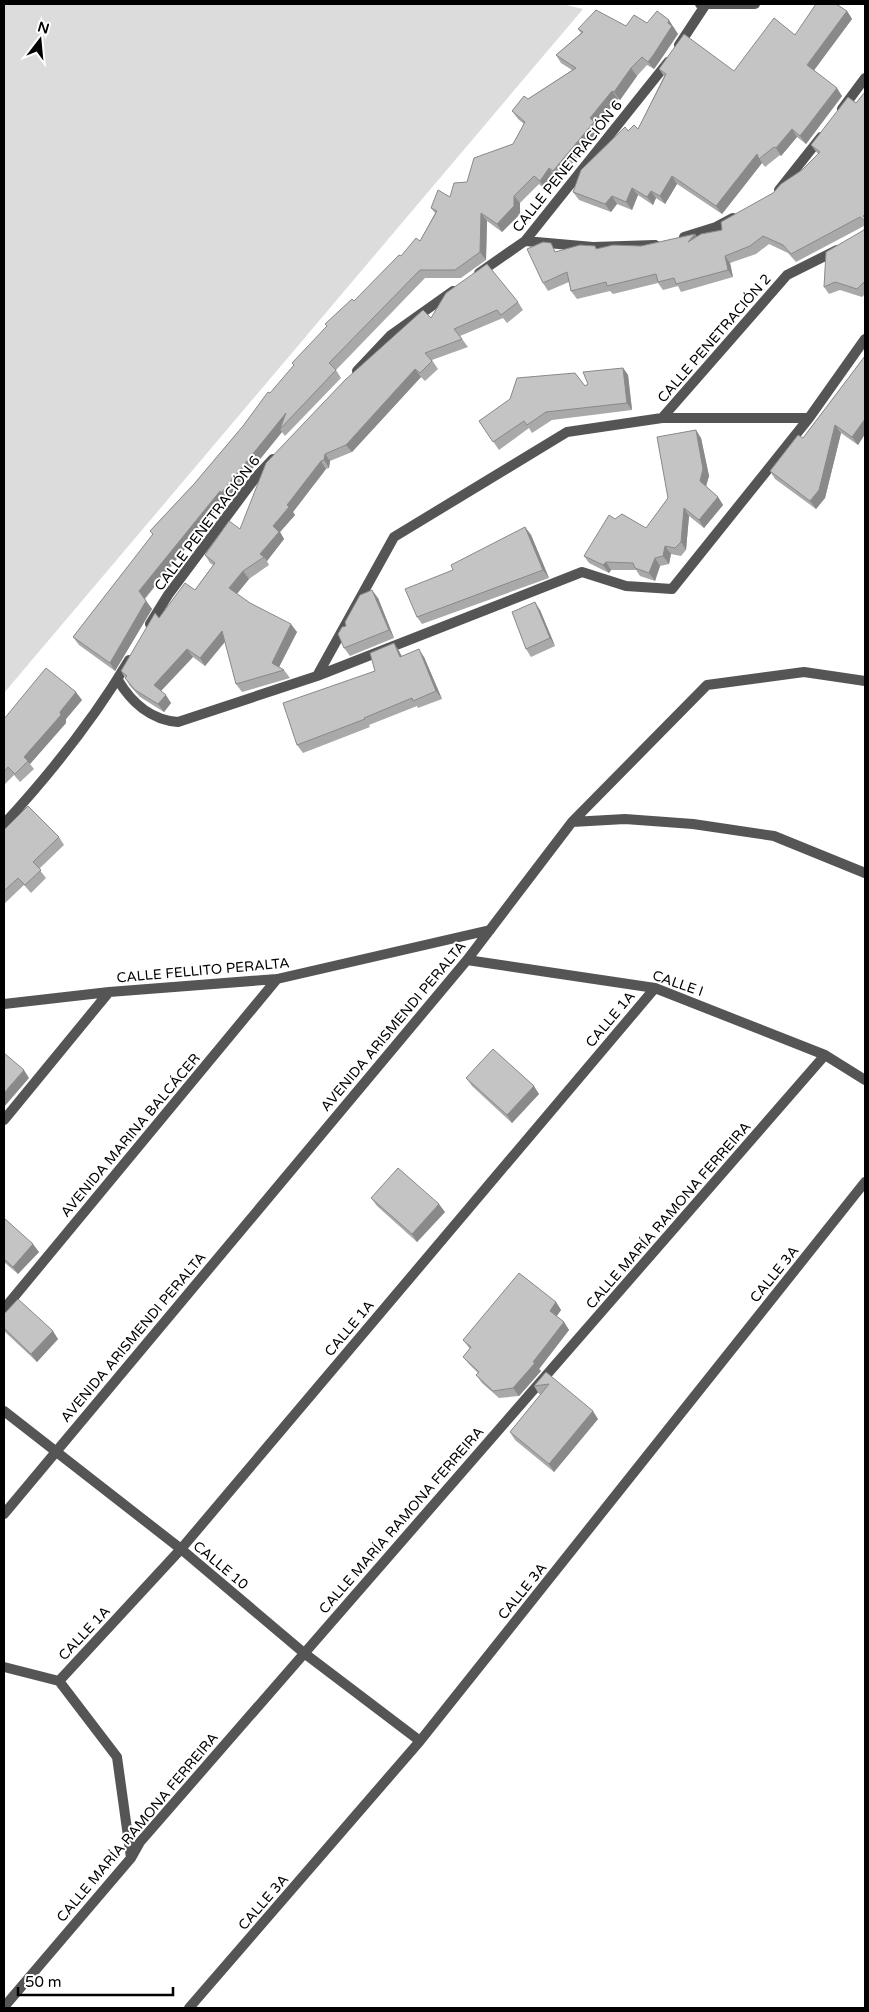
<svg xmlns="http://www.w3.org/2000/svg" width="869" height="2012" font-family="'Varela Round',sans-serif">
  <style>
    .green { fill: #dcdcdc }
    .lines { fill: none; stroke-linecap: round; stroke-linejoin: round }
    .minor { stroke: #555; stroke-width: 10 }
    .tertiary { stroke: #555; stroke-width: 10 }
    .wall { fill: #a9a9a9 }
    .shaded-wall { fill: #898989 }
    .building { fill: #c4c4c4; stroke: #898989 }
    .labels { text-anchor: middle; stroke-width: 4; stroke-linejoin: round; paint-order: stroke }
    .street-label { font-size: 14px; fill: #000; stroke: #fff }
  </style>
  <rect width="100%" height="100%" fill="#fff"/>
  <path class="green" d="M4,4H562L583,9L4,693Z"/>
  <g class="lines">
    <path class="minor" d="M679,45L706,4
      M842,109L865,78
      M779,190L821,137
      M684,237L716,227L733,218
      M525,241L593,247L655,245
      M479,273L525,241L668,62
      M357,371L391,335L453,291
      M662,418L787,275L837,250
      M150,624L168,595L256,477L273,459
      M317,676L394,537L567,432L662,418H809
      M118,680C131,702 151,720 178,722L317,676L582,572L626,586L672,589L809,418L865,339
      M572,822L625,819L693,824L774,836L865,873
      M4,824C50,774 94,719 129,660
      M467,960L655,988L825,1055L865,1080
      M4,1004L109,992L277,979L490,930
      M4,1120L109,992
      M4,1309L277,979
      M4,1411L181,1549L304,1653L420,1741
      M4,1514L467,960L572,822L707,685L804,672L865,681
      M4,1667L59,1681L117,1757L131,1858
      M59,1681L181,1549L655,988
      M4,2007L131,1858L140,1842L825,1055
      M189,2008L420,1741L865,1182"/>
    <path class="tertiary" d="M700,4H755"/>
  </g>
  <path class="wall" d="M847,11L852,19L814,70L842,96L806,144L797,137L781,156L780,155L765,167L762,163L722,214L677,184L665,204L656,198L653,205L638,195L632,210L617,204L611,212L579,200L573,192L628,131L638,129L664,76L659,69L734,71L795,35Z
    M647,23L675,28L674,29L678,34L659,62L654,69L647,65L637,76L620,100L618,99L596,125L600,130L559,179L554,176L545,189L539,184L520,203V214L502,232L487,221L486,260L461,278H425L336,370L341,378L285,436L282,432L227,500L225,499L145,599L152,609L115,671L79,645L73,637L153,535L150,531L194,484L294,366L292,363L354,301L401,256L420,241L435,213L431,208L450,197L513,144L524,124L518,119L512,111L528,99L572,70L561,63L556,55L581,33L578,29L626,26Z
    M865,92V294L862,297L840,290L829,294L824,287L864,230V226L796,262L788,253L769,244L756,254L730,263L733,277L681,292L678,286L663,290L658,283L613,294L610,291L577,299L571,291L569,282L548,291L543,283L557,252L595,246L597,249L641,246L695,234L697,237L722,230L773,193L802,170L818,154L811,145L856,103Z
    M518,302L523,310L507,323L503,318L460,336L468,347L432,360L438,369L425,381L421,377L352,452L330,461L329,468L326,469L293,512L295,515L280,532L284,539L267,561L269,565L249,579L237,594L250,603L297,632L279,667L284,670L290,678L242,692L236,684L225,642L205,666L193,657L161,691L171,703L164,712L140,697L130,686L121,671L159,618L195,590L213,565L210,563L205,555L240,529L431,318Z
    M865,356V434L858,445L841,433L825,498L816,509L775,479L770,471L803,438Z
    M623,368L628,375L632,410L552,420L532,433L529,428L499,450L479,421L585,386Z
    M701,438L709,476L706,487L718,497L723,505L704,528L689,516L686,550L681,556L671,554L669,564L660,566L655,581L640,576L636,570H611L609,573L589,563L584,556L615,519L646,528L668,498Z
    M525,527L531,535L549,578L422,624L417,617L453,570Z
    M378,598L394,638L350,656L344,648L346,626Z
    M540,610L555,646L531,657L526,649Z
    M394,643L399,651L402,656L424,657L442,699L418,708L417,706L369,725L370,727L303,753L297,745L375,671Z
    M82,700L66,719V723L30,764L34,769L20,782L14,775L4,785V719Z
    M4,830L59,837L64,845L39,869L46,878L31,893L24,885L4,904Z
    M466,1078L539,1094L512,1123L472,1086Z
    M371,1198L445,1212L417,1242L377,1206Z
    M4,1218L39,1252L18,1274L4,1262Z
    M556,1302L561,1310L557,1316L564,1322L569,1330L539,1369L541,1371L519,1396L499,1398L482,1383L476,1375L478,1373L469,1364L463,1357L470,1349L463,1340Z
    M4,1314L58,1339L37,1362L4,1331Z
    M546,1372L598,1419L554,1472L515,1440L510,1432L541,1394H539L534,1386Z"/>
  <path class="shaded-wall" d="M847,11L852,19L812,73L807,65Z
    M669,20L678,34L659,62L654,69L648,62Z
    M631,68L637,76L620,100L614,92Z
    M837,88L842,96L806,144L800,136Z
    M612,91L618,99L596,125L600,130L559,179L553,171L590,118Z
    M792,129L797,137L781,156L776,148Z
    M757,154L762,163L722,214L716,206Z
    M549,168L554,176L545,189L540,181Z
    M672,176L677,184L665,204L660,196Z
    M632,188L638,195L632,210L626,202Z
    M651,191L656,198L653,205L647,197Z
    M514,196L520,203V214L502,232L497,224Z
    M612,196L617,204L611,212L605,204Z
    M481,213L487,221L486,260L480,252Z
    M695,234L700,241L688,242Z
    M725,256L730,263L733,277L728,270Z
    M623,368L628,375L632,410L627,403Z
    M415,369L421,377L352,452L346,445Z
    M286,413L280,429L282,432L227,500L221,493Z
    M865,419V434L858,445L852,437Z
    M835,425L841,433L825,498L816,509L810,501Z
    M696,430L701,438L709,476L705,489L700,481Z
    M325,454L330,461L329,468L324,460Z
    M321,461L326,469L293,512L295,515L280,532L284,539L267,561L264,557L260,554L273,526L287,505Z
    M220,491L225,499L144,599L139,591Z
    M718,497L723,505L704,528L699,520Z
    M684,508L689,516L686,550L681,542Z
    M525,527L531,535L549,578L543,570Z
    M665,546L671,554L669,564L663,556Z
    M655,558L660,566L655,581L649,573Z
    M606,562L611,570L609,573L603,565Z
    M243,571L249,579L235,596L229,588Z
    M372,590L378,598L394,638L389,630Z
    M146,601L152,609L115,671L110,663Z
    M535,602L540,610L555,646L550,638Z
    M291,624L297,632L277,671L272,663Z
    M222,631L227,639L205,666L200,658Z
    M394,643L399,651L405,665L400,657Z
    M187,649L193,657L159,693L154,685Z
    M419,649L424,657L442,699L436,691Z
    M76,692L82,700L66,719V723L30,764L24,757Z
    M166,695L171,703L164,712L158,704Z
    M24,1070L29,1078L4,1107V1093Z
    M534,1086L539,1094L512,1123L507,1115Z
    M439,1204L445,1212L417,1242L412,1234Z
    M33,1244L39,1252L18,1274L13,1267Z
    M556,1302L561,1310L555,1318L550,1311Z
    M564,1322L569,1330L539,1369L541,1371L519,1396L513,1388L533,1362Z
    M53,1331L58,1339L37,1362L31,1354Z
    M593,1411L598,1419L554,1472L549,1464Z"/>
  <path class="building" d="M816,4H836L847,11L807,65L837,88L800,136L792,129L776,148L774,147L759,159L757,154L716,206L672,176L660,196L651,191L647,197L632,188L626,202L612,196L605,204L573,192L581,170L625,127L628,131L634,125L638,129L666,74L659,69L684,34L734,71L774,18L795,35Z
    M596,10L626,26L634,15L647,23L657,11L669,20L668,23L672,26L654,54L648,62L642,57L631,68L614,92L612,91L590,118L594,122L553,171L549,168L540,181L534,176L514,196V206L497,224L481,213L480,252L455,270H420L329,363L336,370L280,429L286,413L221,493L220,491L139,591L146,601L110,663L73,637L153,534L150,531L194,484L243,426L268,392L270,393L294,365L292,363L327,326L325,324L352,299L354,301L399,255L401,256L416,238L420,241L437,211L431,208L438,190L450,197L454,183L467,182L474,158L513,144L525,122L512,111L524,96L528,99L576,68L556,55L583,32L578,29Z
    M865,92V214L863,216L865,218V221L860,217L791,254L783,245L763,236L750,246L725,256L728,270L676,284L674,278L658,282L656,274L607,286L606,282L571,291L567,272L543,283L527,249L543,242L551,243L555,252L580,245L595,246L596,249L613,245L641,246L695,234L688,242L701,234L722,230L721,222L773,193L781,184L802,170L820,152L811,145L848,97L856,103Z
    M865,222V284H864V282L857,289L835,282L824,287L826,252L864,230Z
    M487,264L518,302L501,315L497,310L454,329L462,339L425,353L432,361L420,373L415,369L346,445L325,454L324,460L321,461L287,505L289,507L273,526L279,532L260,554L264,557L243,571L229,588L250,603L291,624L272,663L284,670L236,684L222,631L200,658L187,649L154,685L166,695L158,704L135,690L125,678L127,676L121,671L155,613L159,618L185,583L195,590L215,563L205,555L229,521L240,529L266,463L345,380L423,310L431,318L446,293Z
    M865,356V419L852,437L835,425L819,490L810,501L770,471L798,435L803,438Z
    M623,368L627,403L546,412L527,425L524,421L493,442L479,421L510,399L517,378L575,373L585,386L588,384L583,372Z
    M696,430L703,469L700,481L718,497L699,520L684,508L681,542L675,548L665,546L663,556L655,558L649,573L635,568L633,563L606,562L603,565L584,556L609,515L615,519L622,514L646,528L668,498L657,437Z
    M525,527L543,570L417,617L405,589L453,570L451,565Z
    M372,590L389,630L344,648L338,634L342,627L346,626L345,622L360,595Z
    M535,602L550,638L526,649L512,612Z
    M394,643L400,657L419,649L436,691L413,701L412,698L364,718L365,719L297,745L283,703L375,671L370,653Z
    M46,668L76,692L60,712L61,715L24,757L28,761L15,774L8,767L4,772V719Z
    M28,806L59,837L33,862L41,870L25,885L18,878L4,891V830Z
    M493,1049L534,1086L507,1115L466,1078Z
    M4,1053L24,1070L4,1093Z
    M398,1168L439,1204L412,1234L371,1198Z
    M4,1218L33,1244L13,1267L4,1259Z
    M519,1273L556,1302L550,1311L564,1322L533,1362L535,1363L513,1388L493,1391L476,1375L479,1372L463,1357L471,1347L463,1340Z
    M18,1299L53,1331L31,1354L4,1328V1314Z
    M546,1372L593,1411L549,1464L510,1432L549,1384L534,1386Z"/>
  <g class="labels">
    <g class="street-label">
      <text transform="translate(567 166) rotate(-51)" y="5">CALLE PENETRACIÓN 6</text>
      <text transform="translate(714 338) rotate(-49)" y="5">CALLE PENETRACIÓN 2</text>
      <text transform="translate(207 523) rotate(-53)" y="5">CALLE PENETRACIÓN 6</text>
      <text transform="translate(203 970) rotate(-5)" y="5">CALLE FELLITO PERALTA</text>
      <text transform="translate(678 983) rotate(19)" y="5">CALLE I</text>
      <text transform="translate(610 1019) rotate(-50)" y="5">CALLE 1A</text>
      <text transform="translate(393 1026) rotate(-50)" y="5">AVENIDA ARISMENDI PERALTA</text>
      <text transform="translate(130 1135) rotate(-50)" y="5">AVENIDA MARINA BALCÁCER</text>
      <text transform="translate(668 1215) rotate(-49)" y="5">CALLE MARÍA RAMONA FERREIRA</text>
      <text transform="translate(774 1274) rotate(-51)" y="5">CALLE 3A</text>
      <text transform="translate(349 1328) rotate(-50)" y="5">CALLE 1A</text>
      <text transform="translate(133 1337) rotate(-50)" y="5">AVENIDA ARISMENDI PERALTA</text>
      <text transform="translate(401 1520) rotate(-49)" y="5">CALLE MARÍA RAMONA FERREIRA</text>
      <text transform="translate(221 1565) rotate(40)" y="5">CALLE 10</text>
      <text transform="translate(522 1591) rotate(-51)" y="5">CALLE 3A</text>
      <text transform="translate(84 1633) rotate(-47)" y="5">CALLE 1A</text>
      <text transform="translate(137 1827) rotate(-50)" y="5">CALLE MARÍA RAMONA FERREIRA</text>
      <text transform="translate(263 1902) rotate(-49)" y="5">CALLE 3A</text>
    </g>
  </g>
  <rect width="869" height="2012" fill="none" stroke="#000000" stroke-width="10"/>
  <g transform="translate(40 40) rotate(16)" stroke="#ffffff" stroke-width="4" paint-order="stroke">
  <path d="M0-4L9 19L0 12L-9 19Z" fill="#000000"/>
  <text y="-8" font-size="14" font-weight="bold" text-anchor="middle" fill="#000000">N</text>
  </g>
  <path d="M18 1987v8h155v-8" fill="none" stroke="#000000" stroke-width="2.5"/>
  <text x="25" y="1987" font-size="15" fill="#000000" stroke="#ffffff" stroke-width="4" paint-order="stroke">50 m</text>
</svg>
